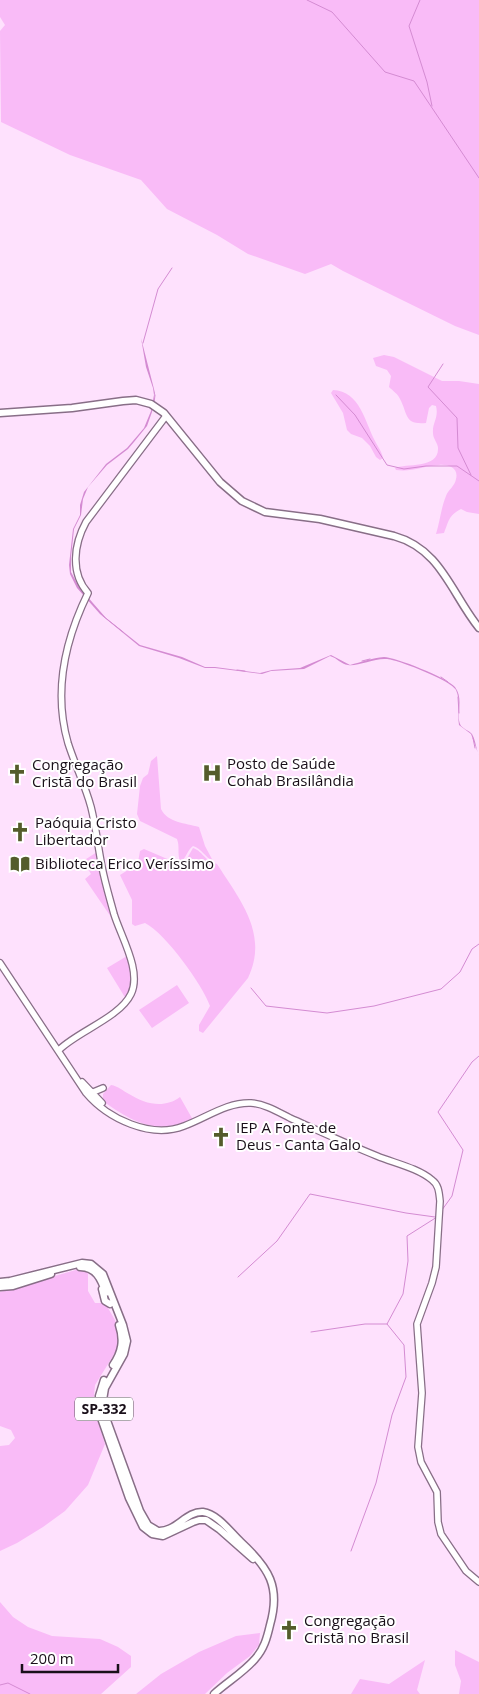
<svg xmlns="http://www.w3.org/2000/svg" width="479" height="1694" font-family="'Open Sans',sans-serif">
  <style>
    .green { fill: #f9bbf7 }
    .water { fill: #d48bd2 }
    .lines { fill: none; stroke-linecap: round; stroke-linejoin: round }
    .stream { stroke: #d48bd2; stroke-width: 1 }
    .secondary-casing { stroke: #886e87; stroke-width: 8 }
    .primary-casing { stroke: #886e87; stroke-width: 9 }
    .secondary { stroke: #fff; stroke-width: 5.5 }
    .primary { stroke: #fff; stroke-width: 6 }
    .labels { text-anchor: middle; stroke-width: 4; stroke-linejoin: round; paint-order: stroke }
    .shield { fill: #fff; stroke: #5e575e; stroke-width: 1 }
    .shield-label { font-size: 14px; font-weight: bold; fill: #190f19 }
    .poi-label { font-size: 15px; fill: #190f19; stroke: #fff; text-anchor: start }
  </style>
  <rect width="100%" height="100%" fill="#fee1fd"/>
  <path class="green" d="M0,0H479V335L455,326L343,271L331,264L305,274L248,254L217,235L167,209L141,180L70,155L1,122L0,31L5,25L0,17Z
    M384,355L394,357L442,381H459L479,384V514L467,512L461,509C448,516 449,521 444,533L436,534C440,521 441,508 446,496C448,490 455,486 456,479C459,468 448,464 439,465C424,466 412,472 396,470L395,468C406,463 439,469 438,448C438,443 433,439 433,433C432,423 439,418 436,406L432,405L429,408L426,423C404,425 408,414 400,399C398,394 393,391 389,387L391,376L387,370L376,366L373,358Z
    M333,390C360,391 365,422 375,441C378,447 382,452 383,458L380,460L376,457L370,446L362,438L351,434L347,430L343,413L331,393Z
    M157,756L161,809C168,823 185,823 199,827L205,846L213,861C205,857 202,849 193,846C187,850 187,858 180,862C177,852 180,847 177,839L140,821L137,814L140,786L143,778L148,774L151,761Z
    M193,848C204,852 203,860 217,864C240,900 269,934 248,978L203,1033L199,1031V1025L210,1006C202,984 166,934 145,923L135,926L132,924V900L120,875L128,870H135L137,868L140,851L144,849L179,864L185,862Z
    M97,852L111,917L85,879L91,874L83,861Z
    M127,956C134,976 134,979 126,999L107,968Z
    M177,985L189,1003L152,1028L139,1010Z
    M111,1085C118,1086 123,1091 129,1094C145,1104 164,1109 180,1097L193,1120C185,1122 177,1125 169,1126C145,1130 121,1114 103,1101V1094Z
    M79,1269L88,1273V1291L95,1303H105L115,1320L120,1338L118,1348L95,1385L93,1406L105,1444L88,1485L65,1511L43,1527L17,1543L0,1551V1446L9,1445L15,1438L11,1430L0,1426V1292Z
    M0,1602L13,1617L28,1627L52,1636L100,1639L118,1647L131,1656V1667L101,1694H0Z
    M260,1633L259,1645L250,1656L227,1673L205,1694H136L161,1674L199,1652L236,1636Z
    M455,1650L479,1662V1694H459L461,1681L455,1665Z
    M425,1660L417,1690L420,1694H351L360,1679L389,1684Z"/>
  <path class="water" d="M141,338L155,393L152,412L147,426L134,442L128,449L107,465L88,487L83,499L81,515L74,529L71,557V572L79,587L106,618L140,645L182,657L205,667H215L260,673L272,670L300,668L331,655L350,665C361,662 372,658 384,657C395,657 448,678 455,687C464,699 456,714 460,724C462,729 469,730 472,734C476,741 476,749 479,756L471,734L459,725C457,713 461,701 456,690C452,681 397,659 386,659C375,658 356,667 348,665C341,664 337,658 330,656L304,669L271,671L262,674L215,668H205L179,658L139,646L100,614L77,588L70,574L69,565L73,529L80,515V505L84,492L106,464L127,448L144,428L151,411L154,395L153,388L146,367Z"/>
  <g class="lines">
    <path class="stream" d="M307,0L332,12L385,72L414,81L479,178
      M420,0L409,26L427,82L432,106
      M143,343L158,289L172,268
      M443,364L428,387L457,418L458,448L471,475
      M336,395L355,415L387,465L404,469L426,466H457L479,481
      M154,403L155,395
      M103,616L123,632
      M362,661L370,659
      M237,670L245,671
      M441,677L448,682
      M458,697L459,713
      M473,738L475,748
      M251,988L266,1006L327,1013L374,1006L441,989L460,972L472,949L479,944
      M442,1210L452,1196L463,1150L438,1112L472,1062L479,1056
      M238,1277L277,1241L310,1194L406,1213L435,1217
      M311,1332L365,1324H387
      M351,1551L376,1483L392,1415L406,1377L404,1345L387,1324L403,1294L408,1261L407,1236L437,1217
      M0,1685L8,1683L30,1694"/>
    <defs>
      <path id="secondary" d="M0,963L86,1093C108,1119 151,1139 184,1126C206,1118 227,1102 251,1103C265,1104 278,1112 290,1118C319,1131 347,1144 377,1156C394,1163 418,1168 432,1180C439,1185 439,1193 440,1201L436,1267L432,1283L417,1324L422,1393L418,1447L421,1462L437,1492L438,1522L441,1534L466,1571L479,1582
        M60,1049C79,1031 120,1017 131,994C142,971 121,937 114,914C110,899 105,883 102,867C98,847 96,827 91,807C85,785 75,765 68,743C53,691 65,640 88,593C70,573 74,544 86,522L166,416
        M82,1082L102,1103
        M91,1093L103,1088"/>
      <path id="primary" d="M0,413L72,408L123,401L136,400L151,404L164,413L220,482L242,501L265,512L320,519L394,536C441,549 451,593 479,628
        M80,1267C96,1267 101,1279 106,1293
        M0,1282L10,1281L82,1263L91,1264L103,1274L123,1325L127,1341L124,1354L105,1388L103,1400L105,1415L140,1511L148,1525L158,1531C176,1532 186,1511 203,1512C218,1514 231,1533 241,1542C269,1568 281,1587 270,1625C267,1638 264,1649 255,1659C243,1673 227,1682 214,1694
        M0,1287L13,1286L51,1274
        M102,1289L105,1301L110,1304
        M113,1365C122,1352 124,1340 119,1325
        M104,1380L99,1396L100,1415L129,1498L143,1527L152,1534L163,1536L193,1522L199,1520H206L219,1529L253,1559"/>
    </defs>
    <use href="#secondary" class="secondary-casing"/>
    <use href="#primary" class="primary-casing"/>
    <use href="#secondary" class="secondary"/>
    <use href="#primary" class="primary"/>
  </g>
  <defs>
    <symbol id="hospital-bare" viewBox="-9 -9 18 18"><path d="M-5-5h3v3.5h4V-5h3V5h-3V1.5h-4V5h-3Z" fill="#545c2b" stroke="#fff" stroke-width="2.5" paint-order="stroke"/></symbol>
    <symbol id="church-bare" viewBox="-9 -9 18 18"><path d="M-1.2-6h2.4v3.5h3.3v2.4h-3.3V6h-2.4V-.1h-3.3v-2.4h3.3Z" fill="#545c2b" stroke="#fff" stroke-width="2.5" paint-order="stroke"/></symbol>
    <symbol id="library-bare" viewBox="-9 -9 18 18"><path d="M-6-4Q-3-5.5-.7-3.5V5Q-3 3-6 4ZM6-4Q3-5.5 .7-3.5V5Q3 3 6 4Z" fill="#545c2b" stroke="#fff" stroke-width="2.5" paint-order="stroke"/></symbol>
  </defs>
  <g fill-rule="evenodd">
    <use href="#hospital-bare" x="198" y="759" width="28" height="28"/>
    <use href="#church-bare" x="3" y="760" width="28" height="28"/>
    <use href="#church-bare" x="6" y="818" width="28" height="28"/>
    <use href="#library-bare" x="6" y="850" width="28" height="28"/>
    <use href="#church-bare" x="207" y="1123" width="28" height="28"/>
    <use href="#church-bare" x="275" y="1616" width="28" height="28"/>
  </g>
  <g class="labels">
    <rect class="shield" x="75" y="1397.5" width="58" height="23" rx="4"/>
    <g class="shield-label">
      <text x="104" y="1414">SP-332</text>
    </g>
    <g class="poi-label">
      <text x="227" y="769">Posto de Saúde<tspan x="227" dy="17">Cohab Brasilândia</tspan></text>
      <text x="32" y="770">Congregação<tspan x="32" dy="17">Cristã do Brasil</tspan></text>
      <text x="35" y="828">Paóquia Cristo<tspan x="35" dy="17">Libertador</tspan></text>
      <text x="35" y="869">Biblioteca Erico Veríssimo</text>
      <text x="236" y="1133">IEP A Fonte de<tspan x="236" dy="17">Deus - Canta Galo</tspan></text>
      <text x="304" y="1626">Congregação<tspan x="304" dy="17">Cristã no Brasil</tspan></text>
    </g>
  </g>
  <path d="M22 1664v8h96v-8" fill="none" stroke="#190f19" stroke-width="2.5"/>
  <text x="30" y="1664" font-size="15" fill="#190f19" stroke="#ffffff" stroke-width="4" paint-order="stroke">200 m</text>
</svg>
